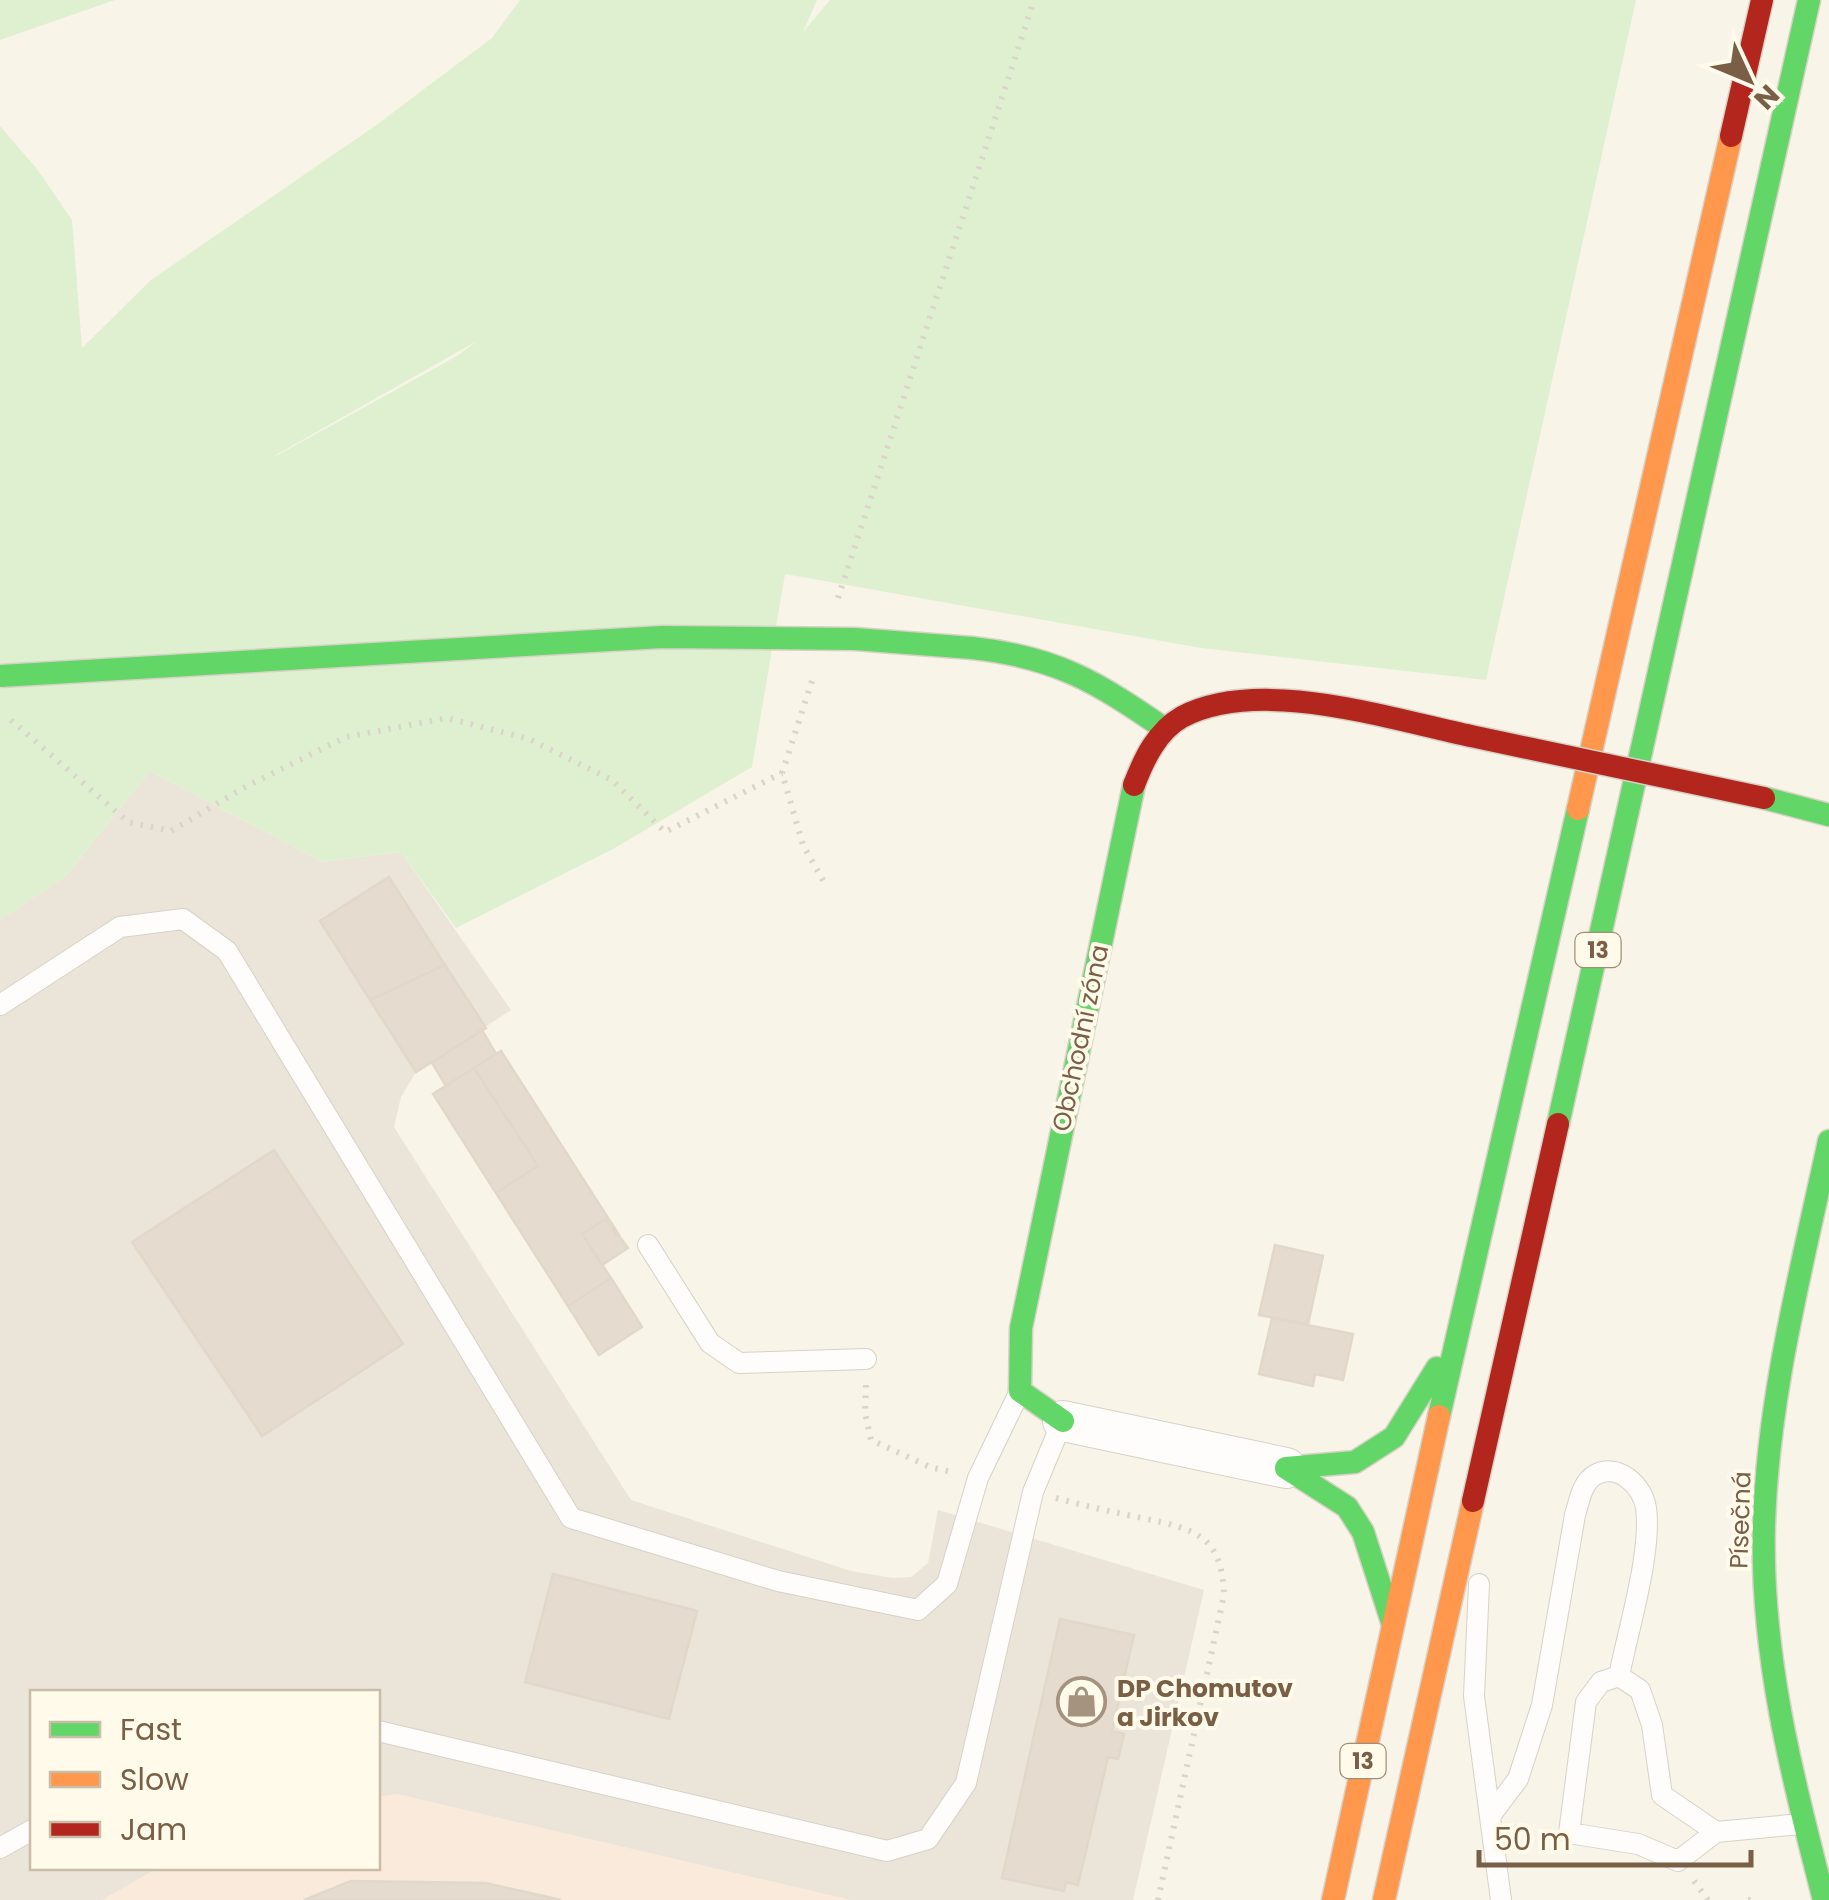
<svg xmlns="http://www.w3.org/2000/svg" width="1829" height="1900" font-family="Poppins,sans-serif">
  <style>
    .commercial { fill: #f9eadb }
    .industrial { fill: #ebe4d9 }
    .green { fill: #dff0d1; fill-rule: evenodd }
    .building { fill: #e5dccf; stroke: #e1d8ca; stroke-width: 2.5 }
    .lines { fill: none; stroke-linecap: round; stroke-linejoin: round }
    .lane-casing { stroke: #d7d1c7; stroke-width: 22 }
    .street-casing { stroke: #d7d1c7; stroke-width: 42 }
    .fast-casing { stroke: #d7d1c6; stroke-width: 25 }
    .slow-casing { stroke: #d7d1c6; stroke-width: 25 }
    .jam-casing { stroke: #d7d1c6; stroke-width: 25 }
    .path { stroke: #dad4cb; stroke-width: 6; stroke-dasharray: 2.5 8; stroke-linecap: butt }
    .lane { stroke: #fefdfc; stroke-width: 20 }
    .street { stroke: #fefdfc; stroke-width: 40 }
    .fast { stroke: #63d668; stroke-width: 22 }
    .slow { stroke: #ff974d; stroke-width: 22 }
    .jam { stroke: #b3261e; stroke-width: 22 }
    .fast-bridge-casing { stroke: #d7d1c6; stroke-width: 25; stroke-linecap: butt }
    .jam-bridge-casing { stroke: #d7d1c6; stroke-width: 25; stroke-linecap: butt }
    .fast-bridge { stroke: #63d668; stroke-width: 22 }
    .jam-bridge { stroke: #b3261e; stroke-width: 22 }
    .labels { text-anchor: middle; stroke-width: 8; stroke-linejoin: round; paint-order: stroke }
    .shield { fill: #fffaea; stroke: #a08e77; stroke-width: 2.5 }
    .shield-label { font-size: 22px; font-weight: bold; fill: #785f46 }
    .street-label { font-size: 25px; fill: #785f46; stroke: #fffaea }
    .poi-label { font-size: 25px; font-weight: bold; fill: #785f46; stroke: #fffaea; text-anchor: start }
  </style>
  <rect width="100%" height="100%" fill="#f8f4e8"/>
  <path class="commercial" d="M397,1794L851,1900H102L158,1868H378V1797Z"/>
  <path class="industrial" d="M150,771L322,862L401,852L511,1010L416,1072L401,1097L394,1127L631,1500L851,1571L892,1578L911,1577L928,1563L938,1510L1204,1590L1133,1900H851L397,1794L378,1797V1692H32V1868H158L102,1900H0V920L65,877Z"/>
  <path class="green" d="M0,0H115L0,40Z
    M520,0H817L803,32L830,0H1636L1486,680L1201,648L785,574L752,767L613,849L456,928L401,852L322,862L150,771L65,877L0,920V126L37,169L72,220L82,348L151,280L375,126L492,38ZM477,341L457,356L276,456V455Z"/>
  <path class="building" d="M389,877L445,965L370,1000L320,921Z
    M445,965L486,1028L416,1072L370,1000Z
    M482,1030L496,1054L446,1086L432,1063Z
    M501,1051L619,1235L617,1236L606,1219L582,1234L611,1278L568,1306L496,1193L538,1166L474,1068Z
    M474,1068L538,1166L496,1193L433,1094Z
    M274,1150L403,1344L262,1436L132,1242Z
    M606,1219L628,1248L602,1265L582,1234Z
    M1275,1245L1323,1256L1308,1324L1259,1315Z
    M611,1278L642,1327L599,1355L568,1306Z
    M1272,1318L1353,1334L1343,1380L1315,1374L1313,1386L1259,1374Z
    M553,1574L697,1611L669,1719L525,1682Z
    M1060,1619L1134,1635L1112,1731L1124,1734L1118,1759L1108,1757L1078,1885L1066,1882L1064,1891L1002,1878Z
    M351,1881L485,1883L561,1900H304Z"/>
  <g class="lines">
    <defs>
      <path id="lane" d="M0,1005L120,927L183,919L227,951L571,1518L778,1581L918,1610L947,1584L978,1478L1019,1393
        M648,1245L710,1343L739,1363L866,1359
        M1479,1584L1474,1696L1501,1900
        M378,1731L887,1851L928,1839L966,1783L1033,1492L1062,1422
        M1490,1816L1518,1779L1542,1705L1575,1515C1579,1502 1582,1482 1595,1475C1618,1462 1643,1486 1646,1508C1652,1553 1628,1630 1619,1676
        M1716,1832L1678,1861L1638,1844L1569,1833L1586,1702L1601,1682L1619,1676L1640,1690L1652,1725L1662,1795L1716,1832L1801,1824
        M0,1848L32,1830"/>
      <path id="street" d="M1063,1421L1286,1468"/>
      <path id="fast" d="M972,648C1056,657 1097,682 1165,729
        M1764,798L1829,815
        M1558,1124L1809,0
        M1439,1416L1578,809
        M1063,1421L1020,1391L1021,1328L1134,785
        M1286,1468L1355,1462L1394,1437L1437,1368
        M1286,1468L1347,1507L1363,1532L1392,1622
        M1824,1900C1792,1777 1760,1652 1764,1524C1768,1395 1802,1267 1829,1141"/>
      <path id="slow" d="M1578,809L1731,136
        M1333,1900L1439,1416
        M1384,1900L1473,1501"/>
      <path id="jam" d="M1731,136L1762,0
        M1134,785C1144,759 1157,731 1182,717C1260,676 1389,719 1471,736
        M1473,1501L1558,1124"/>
    </defs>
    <use href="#lane" class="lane-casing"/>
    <use href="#street" class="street-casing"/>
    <use href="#fast" class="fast-casing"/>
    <use href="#slow" class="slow-casing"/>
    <use href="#jam" class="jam-casing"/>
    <path class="path" d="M838,598L1034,0
      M812,681L782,773L803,845L824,882
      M11,720L128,822L171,831L245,787L346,737L447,718L529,739L612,780L665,832L782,773
      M866,1385L865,1413L871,1440L930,1467L952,1472
      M1056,1498C1085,1506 1113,1512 1142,1518C1194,1529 1222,1534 1224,1595L1158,1900
      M1694,1881L1708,1900
      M1748,1900H1758"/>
    <use href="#lane" class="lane"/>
    <use href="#street" class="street"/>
    <use href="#fast" class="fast"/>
    <use href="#slow" class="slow"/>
    <use href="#jam" class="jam"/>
    <defs>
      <path id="fast-bridge" d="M0,676L662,637L855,639L972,648"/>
      <path id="jam-bridge" d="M1471,736L1764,798"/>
    </defs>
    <use href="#fast-bridge" class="fast-bridge-casing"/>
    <use href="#jam-bridge" class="jam-bridge-casing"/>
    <use href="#fast-bridge" class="fast-bridge"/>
    <use href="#jam-bridge" class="jam-bridge"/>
  </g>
  <defs>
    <symbol id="shop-ring" viewBox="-11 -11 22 22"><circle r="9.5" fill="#fffaea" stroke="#a5937f" stroke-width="1.5"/><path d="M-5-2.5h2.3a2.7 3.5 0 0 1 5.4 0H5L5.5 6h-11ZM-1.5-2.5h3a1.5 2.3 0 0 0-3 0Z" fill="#a5937f"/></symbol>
  </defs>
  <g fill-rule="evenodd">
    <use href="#shop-ring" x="1054" y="1674" width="55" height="55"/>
  </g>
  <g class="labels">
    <g class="shield">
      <rect x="1575.5" y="933" width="45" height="34" rx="8"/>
      <rect x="1340.5" y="1744" width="45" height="34" rx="8"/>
    </g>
    <g class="shield-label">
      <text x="1598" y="958">13</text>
      <text x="1363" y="1769">13</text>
    </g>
    <g class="street-label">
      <text transform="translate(1080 1038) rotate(-78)" y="9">Obchodní zóna</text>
      <text transform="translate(1740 1520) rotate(-88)" y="9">Písečná</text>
    </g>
    <g class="poi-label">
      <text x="1117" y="1697">DP Chomutov<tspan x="1117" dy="29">a Jirkov</tspan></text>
    </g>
  </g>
  <rect x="30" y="1690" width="350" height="180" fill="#fffaea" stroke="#c9bca8" stroke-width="2.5"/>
  <rect x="50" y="1722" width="50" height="15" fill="#63d668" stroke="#c9bca8" stroke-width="2.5"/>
  <text x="120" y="1740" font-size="30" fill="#785f46">Fast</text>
  <rect x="50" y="1772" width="50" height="15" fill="#ff974d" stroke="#c9bca8" stroke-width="2.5"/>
  <text x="120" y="1790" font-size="30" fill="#785f46">Slow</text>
  <rect x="50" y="1822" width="50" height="15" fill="#b3261e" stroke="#c9bca8" stroke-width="2.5"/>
  <text x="120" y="1840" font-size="30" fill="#785f46">Jam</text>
  <g transform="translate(1749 80) rotate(134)" stroke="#fffaea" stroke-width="8" paint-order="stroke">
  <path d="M0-8L18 38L0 25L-18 38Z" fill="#785f46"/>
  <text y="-15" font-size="28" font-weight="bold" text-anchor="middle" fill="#785f46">N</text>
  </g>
  <path d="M1479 1850v15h272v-15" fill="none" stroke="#785f46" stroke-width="5"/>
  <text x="1494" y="1850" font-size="30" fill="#785f46" stroke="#fffaea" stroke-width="8" paint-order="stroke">50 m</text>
</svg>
